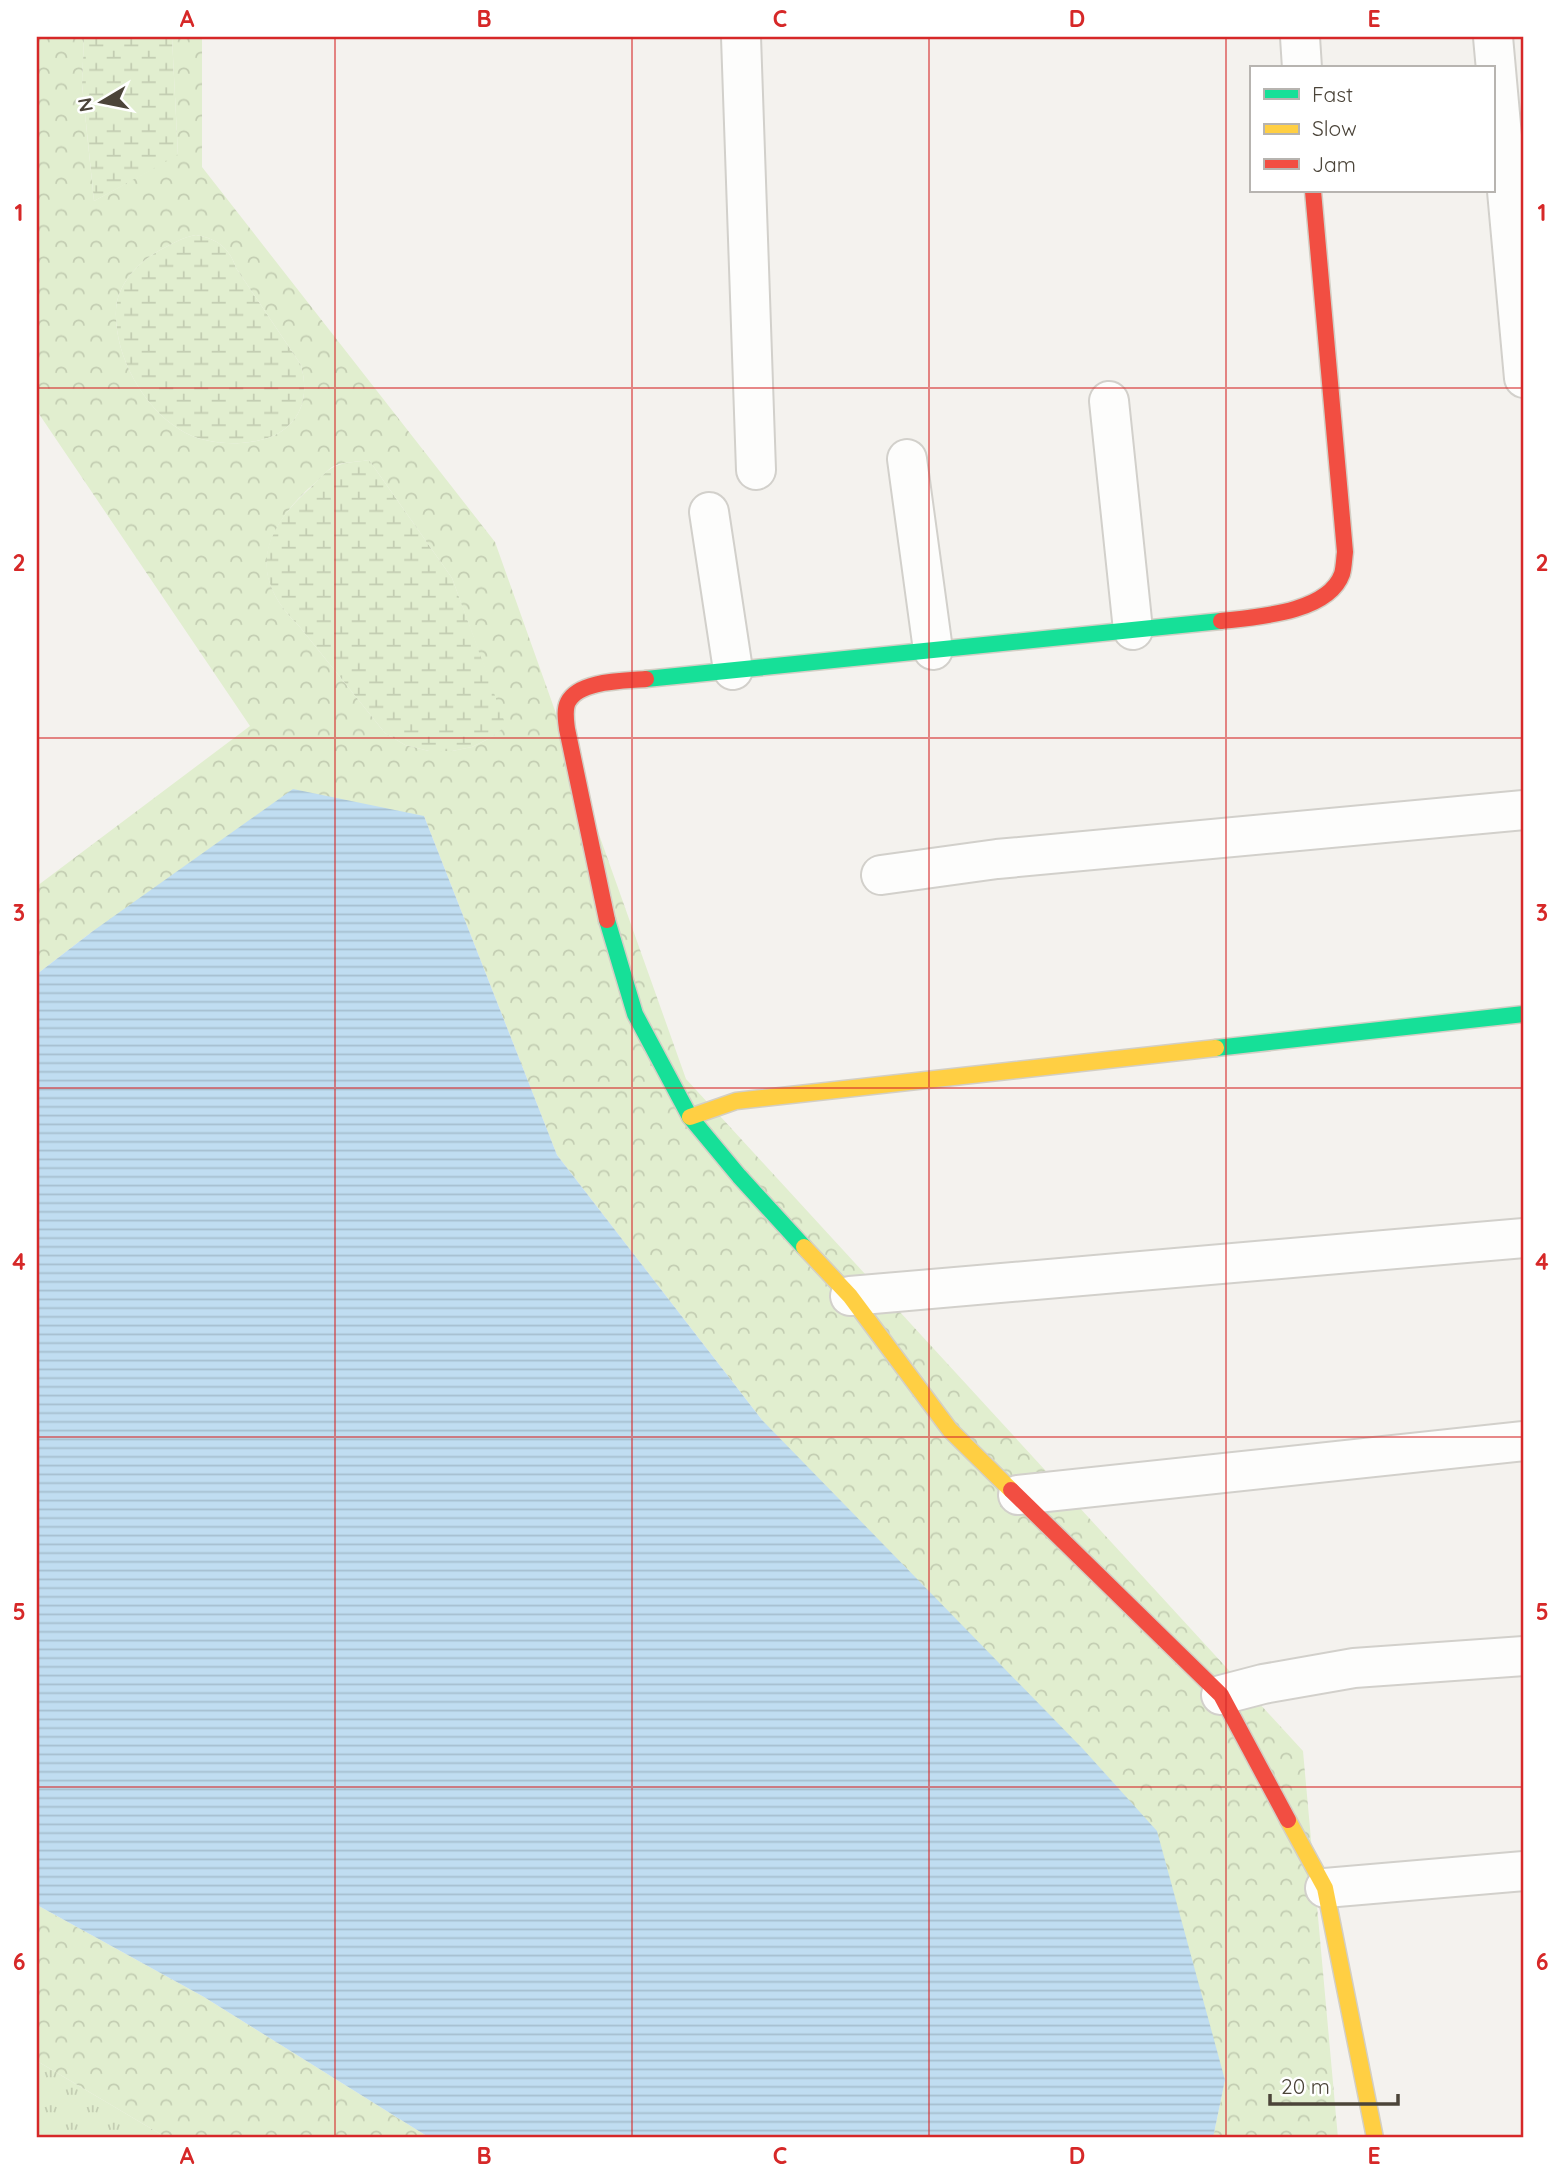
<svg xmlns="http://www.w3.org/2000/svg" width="1561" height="2175" font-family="Quicksand,sans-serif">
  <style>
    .grass { fill: url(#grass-tufts) }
    .wetland { fill: url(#wetland-marsh) }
    .park { fill: url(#park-crowns); fill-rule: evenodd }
    .water { fill: url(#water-rules) }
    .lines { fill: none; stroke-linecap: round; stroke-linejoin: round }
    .street-casing { stroke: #d2d0cb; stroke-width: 42 }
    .fast-casing { stroke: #d3cfc5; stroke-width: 19 }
    .slow-casing { stroke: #d3cfc5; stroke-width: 19 }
    .jam-casing { stroke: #d3cfc5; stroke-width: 19 }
    .street { stroke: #fdfdfc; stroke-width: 38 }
    .fast { stroke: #16e098; stroke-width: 16 }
    .slow { stroke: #ffcf43; stroke-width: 16 }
    .jam { stroke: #f24e42; stroke-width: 16 }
    .grid { fill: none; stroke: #d62828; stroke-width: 2; stroke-opacity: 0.55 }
    .neatline { fill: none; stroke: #d62828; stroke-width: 2.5 }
    .grid-label { font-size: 23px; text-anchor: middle; font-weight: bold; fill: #d62828 }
  </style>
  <defs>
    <pattern id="grass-tufts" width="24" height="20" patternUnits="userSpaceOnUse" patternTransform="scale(1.75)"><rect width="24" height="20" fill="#e1eecf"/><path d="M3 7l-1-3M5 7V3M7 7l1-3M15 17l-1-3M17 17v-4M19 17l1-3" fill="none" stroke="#c3cdb2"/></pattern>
    <pattern id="wetland-marsh" width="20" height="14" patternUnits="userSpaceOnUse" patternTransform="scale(1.75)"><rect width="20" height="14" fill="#e1eecf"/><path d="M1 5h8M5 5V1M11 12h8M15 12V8" fill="none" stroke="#c3cdb2"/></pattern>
    <pattern id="park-crowns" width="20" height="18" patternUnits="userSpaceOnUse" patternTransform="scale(1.75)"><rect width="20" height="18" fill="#e1eecf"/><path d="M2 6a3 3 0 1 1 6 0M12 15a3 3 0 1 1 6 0" fill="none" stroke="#c3cdb2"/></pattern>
    <pattern id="water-rules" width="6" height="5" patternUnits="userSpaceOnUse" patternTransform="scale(1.75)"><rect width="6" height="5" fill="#c0ddf1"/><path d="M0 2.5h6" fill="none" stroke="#a6bfcf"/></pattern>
  </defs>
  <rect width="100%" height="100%" fill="#f4f2ee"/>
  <path class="grass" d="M37,2061L167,2138H37Z"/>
  <path class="wetland" d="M84,37H172L178,156L94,201L82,84Z
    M196,235C217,239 229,247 236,268L301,365C307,388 306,411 286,428C274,438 257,442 241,443C220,444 197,441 179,429C142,406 114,354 116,310C117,284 140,260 162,249C174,243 183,237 196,235Z
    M369,460L452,578L507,726L490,738L472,747L452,751H429L405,745L385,733L299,626C249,577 260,534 308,490C316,483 323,473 332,468C341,462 358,462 369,460Z"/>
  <path class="park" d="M37,37H84L82,85L94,201L178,155L172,37H202V167L495,542L686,1079L1303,1751L1338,2138H1213L1225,2080L762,1420L557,1155L424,816L93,931L37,974V886L250,726L37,411ZM196,235C217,239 229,247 236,268L301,365C307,388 306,411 286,428C274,438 257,442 241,443C220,444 197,441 179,429C142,406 114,354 116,310C117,284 140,260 162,249C174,243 183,237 196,235ZM369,460L452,578L506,726L490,738L472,747L452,751H429L405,745L385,733L299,626C249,577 261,534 308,489C316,483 324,473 332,467C341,462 358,462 369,460Z
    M37,1905L204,1997L430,2138H167L37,2061Z"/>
  <path class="water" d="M293,789L424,816L557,1155L762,1420L1083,1749L1157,1831L1225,2080L1213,2138H430L204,1997L37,1905V974L93,931Z"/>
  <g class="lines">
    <defs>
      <path id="street" d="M741,37L756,470
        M1300,37L1302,68
        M1493,37L1524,378
        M1109,401L1133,630
        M907,459L933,650
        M709,512L733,670
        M881,875L997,859L1524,810
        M850,1296L1524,1238
        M1018,1495L1524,1441
        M1221,1695L1263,1684L1354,1668L1524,1656
        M1325,1888L1524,1871"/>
      <path id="fast" d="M646,679L1221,621
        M607,920L635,1014L690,1117L739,1176L804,1247
        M1216,1048L1524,1014"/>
      <path id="slow" d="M690,1117L736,1101L1216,1048
        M804,1247L850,1296L950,1430L1011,1490
        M1288,1820L1325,1888L1375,2138"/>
      <path id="jam" d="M1221,621C1256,617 1328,613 1342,574C1344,567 1344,559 1345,552L1313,191
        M607,920L567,729C566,720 564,710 568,702C579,680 625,681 646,679
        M1011,1490L1221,1695L1288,1820"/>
    </defs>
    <use href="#street" class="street-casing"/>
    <use href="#fast" class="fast-casing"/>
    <use href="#slow" class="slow-casing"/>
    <use href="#jam" class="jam-casing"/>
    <use href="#street" class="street"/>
    <use href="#fast" class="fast"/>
    <use href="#slow" class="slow"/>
    <use href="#jam" class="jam"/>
  </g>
  <path class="grid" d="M335,37V2138M632,37V2138M929,37V2138M1226,37V2138M37,388H1524M37,738H1524M37,1088H1524M37,1437H1524M37,1787H1524"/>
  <rect width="1561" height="2175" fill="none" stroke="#ffffff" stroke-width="77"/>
  <rect x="1250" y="66" width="245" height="126" fill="#ffffff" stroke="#b7b4b0" stroke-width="2"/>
  <rect x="1264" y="89" width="35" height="10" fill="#16e098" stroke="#b7b4b0" stroke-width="2"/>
  <text x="1312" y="102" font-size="21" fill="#4b4439">Fast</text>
  <rect x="1264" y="124" width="35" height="10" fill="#ffcf43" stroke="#b7b4b0" stroke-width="2"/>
  <text x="1312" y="136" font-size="21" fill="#4b4439">Slow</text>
  <rect x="1264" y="159" width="35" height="10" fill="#f24e42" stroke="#b7b4b0" stroke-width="2"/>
  <text x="1312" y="172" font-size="21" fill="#4b4439">Jam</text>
  <g transform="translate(102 102) rotate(260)" stroke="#ffffff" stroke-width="5" paint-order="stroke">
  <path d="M0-5L12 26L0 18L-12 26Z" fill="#4b4439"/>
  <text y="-10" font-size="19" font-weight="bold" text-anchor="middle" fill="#4b4439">N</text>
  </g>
  <path d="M1270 2094v10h128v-10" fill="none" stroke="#4b4439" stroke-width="3.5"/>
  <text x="1281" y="2094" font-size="21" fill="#4b4439" stroke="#ffffff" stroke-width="5" paint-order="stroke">20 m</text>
  <rect x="38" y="38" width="1484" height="2098" class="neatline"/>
  <g class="grid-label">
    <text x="187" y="27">A</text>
    <text x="484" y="27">B</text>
    <text x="780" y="27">C</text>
    <text x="1077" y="27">D</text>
    <text x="1374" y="27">E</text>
    <text x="19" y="221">1</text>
    <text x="1542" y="221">1</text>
    <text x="19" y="571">2</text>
    <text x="1542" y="571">2</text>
    <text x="19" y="921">3</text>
    <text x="1542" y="921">3</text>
    <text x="19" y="1270">4</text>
    <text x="1542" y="1270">4</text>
    <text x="19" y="1620">5</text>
    <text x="1542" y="1620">5</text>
    <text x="19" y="1970">6</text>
    <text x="1542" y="1970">6</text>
    <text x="187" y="2164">A</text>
    <text x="484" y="2164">B</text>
    <text x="780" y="2164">C</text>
    <text x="1077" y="2164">D</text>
    <text x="1374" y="2164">E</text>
  </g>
</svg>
